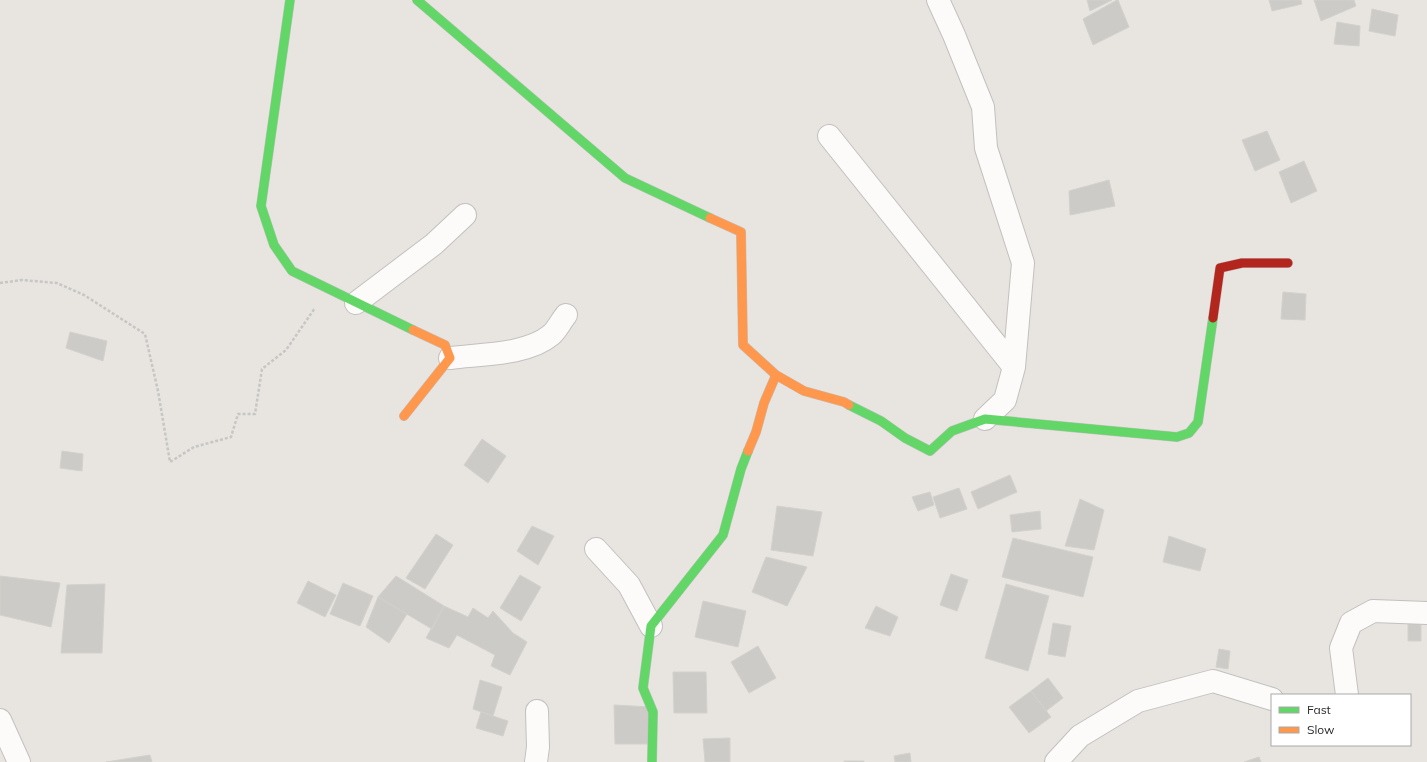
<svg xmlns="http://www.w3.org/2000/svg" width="1427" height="762" font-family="Mulish,sans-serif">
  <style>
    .building { fill: #cdcbc7; stroke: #d3d1cc }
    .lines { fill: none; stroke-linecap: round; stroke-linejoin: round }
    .street-casing { stroke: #c2c1c0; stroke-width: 24 }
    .fast-casing { stroke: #c2c1c0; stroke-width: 10 }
    .slow-casing { stroke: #c2c1c0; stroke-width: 10 }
    .jam-casing { stroke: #c2c1c0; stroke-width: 10 }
    .path { stroke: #c6c6c5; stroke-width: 2.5; stroke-dasharray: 3 2; stroke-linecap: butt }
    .street { stroke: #fcfbfa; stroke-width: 22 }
    .fast { stroke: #63d668; stroke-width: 9 }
    .slow { stroke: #ff974d; stroke-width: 9 }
    .jam { stroke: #b3261e; stroke-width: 9 }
  </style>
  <rect width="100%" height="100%" fill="#e8e5e0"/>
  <path class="building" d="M1087,0H1112L1090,11Z
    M1117,0H1118L1129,27L1093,45L1083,19Z
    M1269,0H1301L1302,4L1272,11Z
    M1314,0H1354L1356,6L1321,21Z
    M1372,9L1398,15L1395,36L1369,31Z
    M1337,22L1360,26L1359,46L1334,44Z
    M1267,131L1280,160L1255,171L1242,140Z
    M1304,161L1317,191L1291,203L1279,172Z
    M1109,180L1115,206L1070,215L1069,191Z
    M1283,292L1306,294L1305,320L1281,319Z
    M70,332L107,341L103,361L66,348Z
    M482,439L506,456L488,483L464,465Z
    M62,451L83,454L82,471L60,468Z
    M1010,475L1017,492L978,509L971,492Z
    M959,488L967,509L940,518L933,497Z
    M930,492L934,505L918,511L912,497Z
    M1080,499L1104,510L1094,550L1065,546Z
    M777,506L822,512L813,556L771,550Z
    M1040,511L1041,529L1012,532L1010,515Z
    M532,526L554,536L538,565L517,551Z
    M436,534L453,545L425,589L406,578Z
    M1169,536L1206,549L1200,571L1163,562Z
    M1013,538L1093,557L1083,597L1002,577Z
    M766,557L807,567L787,606L752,592Z
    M951,574L968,580L957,611L940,605Z
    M520,575L541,587L521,621L500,608Z
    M0,576L60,583L51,627L0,615Z
    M396,576L444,606L432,629L378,597Z
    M308,581L336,595L325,617L297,603Z
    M343,583L373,596L360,626L330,614Z
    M105,584L102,653H61L67,585Z
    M1006,584L1049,596L1028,671L985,658Z
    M378,597L407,614L389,643L366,627Z
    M703,601L746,611L738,647L695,637Z
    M444,606L468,617L473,608L488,618L493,611L513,633L527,642L510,675L491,666L495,655L457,635L449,648L426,638Z
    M876,606L898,617L890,636L865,628Z
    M1053,623L1071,626L1065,657L1048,654Z
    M1408,624L1421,625V641H1408Z
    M758,646L776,678L749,693L731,662Z
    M1219,649L1230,651L1228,669L1216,667Z
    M673,672H706L707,713H674Z
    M1048,678L1063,698L1046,711L1031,691Z
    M480,680L502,687L493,716L473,709Z
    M1031,691L1051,717L1029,733L1009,707Z
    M614,705L650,707L651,744H615Z
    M481,712L508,721L503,736L476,728Z
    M730,738V762H705L703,739Z
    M910,753L911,762H895L894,756Z
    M150,755L152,762H106Z
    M1259,757L1261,762H1244Z
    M844,761H864V762H844Z"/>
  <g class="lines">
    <defs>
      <path id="street" d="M938,0L954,35L983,107L986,148L1023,263L1014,367L1005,400L985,419
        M829,136L1014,367
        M356,303L434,244L465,215
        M450,358C481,354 527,355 551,335C557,330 561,321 566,315
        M596,549L629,585L651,626
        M1347,695L1341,648L1351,623L1373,611L1427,613
        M0,720L19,762
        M536,762L538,747L537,711
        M1056,762L1080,736L1138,701L1213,681L1272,699"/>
      <path id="fast" d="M290,0L261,206L274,245L292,271L413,330
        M417,0L625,178L710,218
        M849,405L881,421L905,438L930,451L952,431L985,419L1177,437L1189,433L1198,422L1213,318
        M652,762L653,712L643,688L651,626L723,535L741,469L748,451"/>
      <path id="slow" d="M710,218L741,232L743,345L776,375
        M404,416L450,358L445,345L413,330
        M748,451L756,432L764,403L776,375L804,391L844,402L849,405"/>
      <path id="jam" d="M1213,318L1220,268L1242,263H1288"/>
    </defs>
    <use href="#street" class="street-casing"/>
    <use href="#fast" class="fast-casing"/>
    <use href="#slow" class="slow-casing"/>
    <use href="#jam" class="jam-casing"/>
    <path class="path" d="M0,283L22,280L57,283L84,295L145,334L158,391L170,462L194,447L231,437L238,414H255L262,369L286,350L315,308"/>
    <use href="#street" class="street"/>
    <use href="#fast" class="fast"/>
    <use href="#slow" class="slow"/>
    <use href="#jam" class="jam"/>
  </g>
  <rect x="1271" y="694" width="140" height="52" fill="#ffffff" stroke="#aaaaaa"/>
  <rect x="1279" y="707" width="20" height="6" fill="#63d668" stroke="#aaaaaa"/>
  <text x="1307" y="714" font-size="12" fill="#2a2a2a">Fast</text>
  <rect x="1279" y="727" width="20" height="6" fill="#ff974d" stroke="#aaaaaa"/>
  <text x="1307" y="734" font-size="12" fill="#2a2a2a">Slow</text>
</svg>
